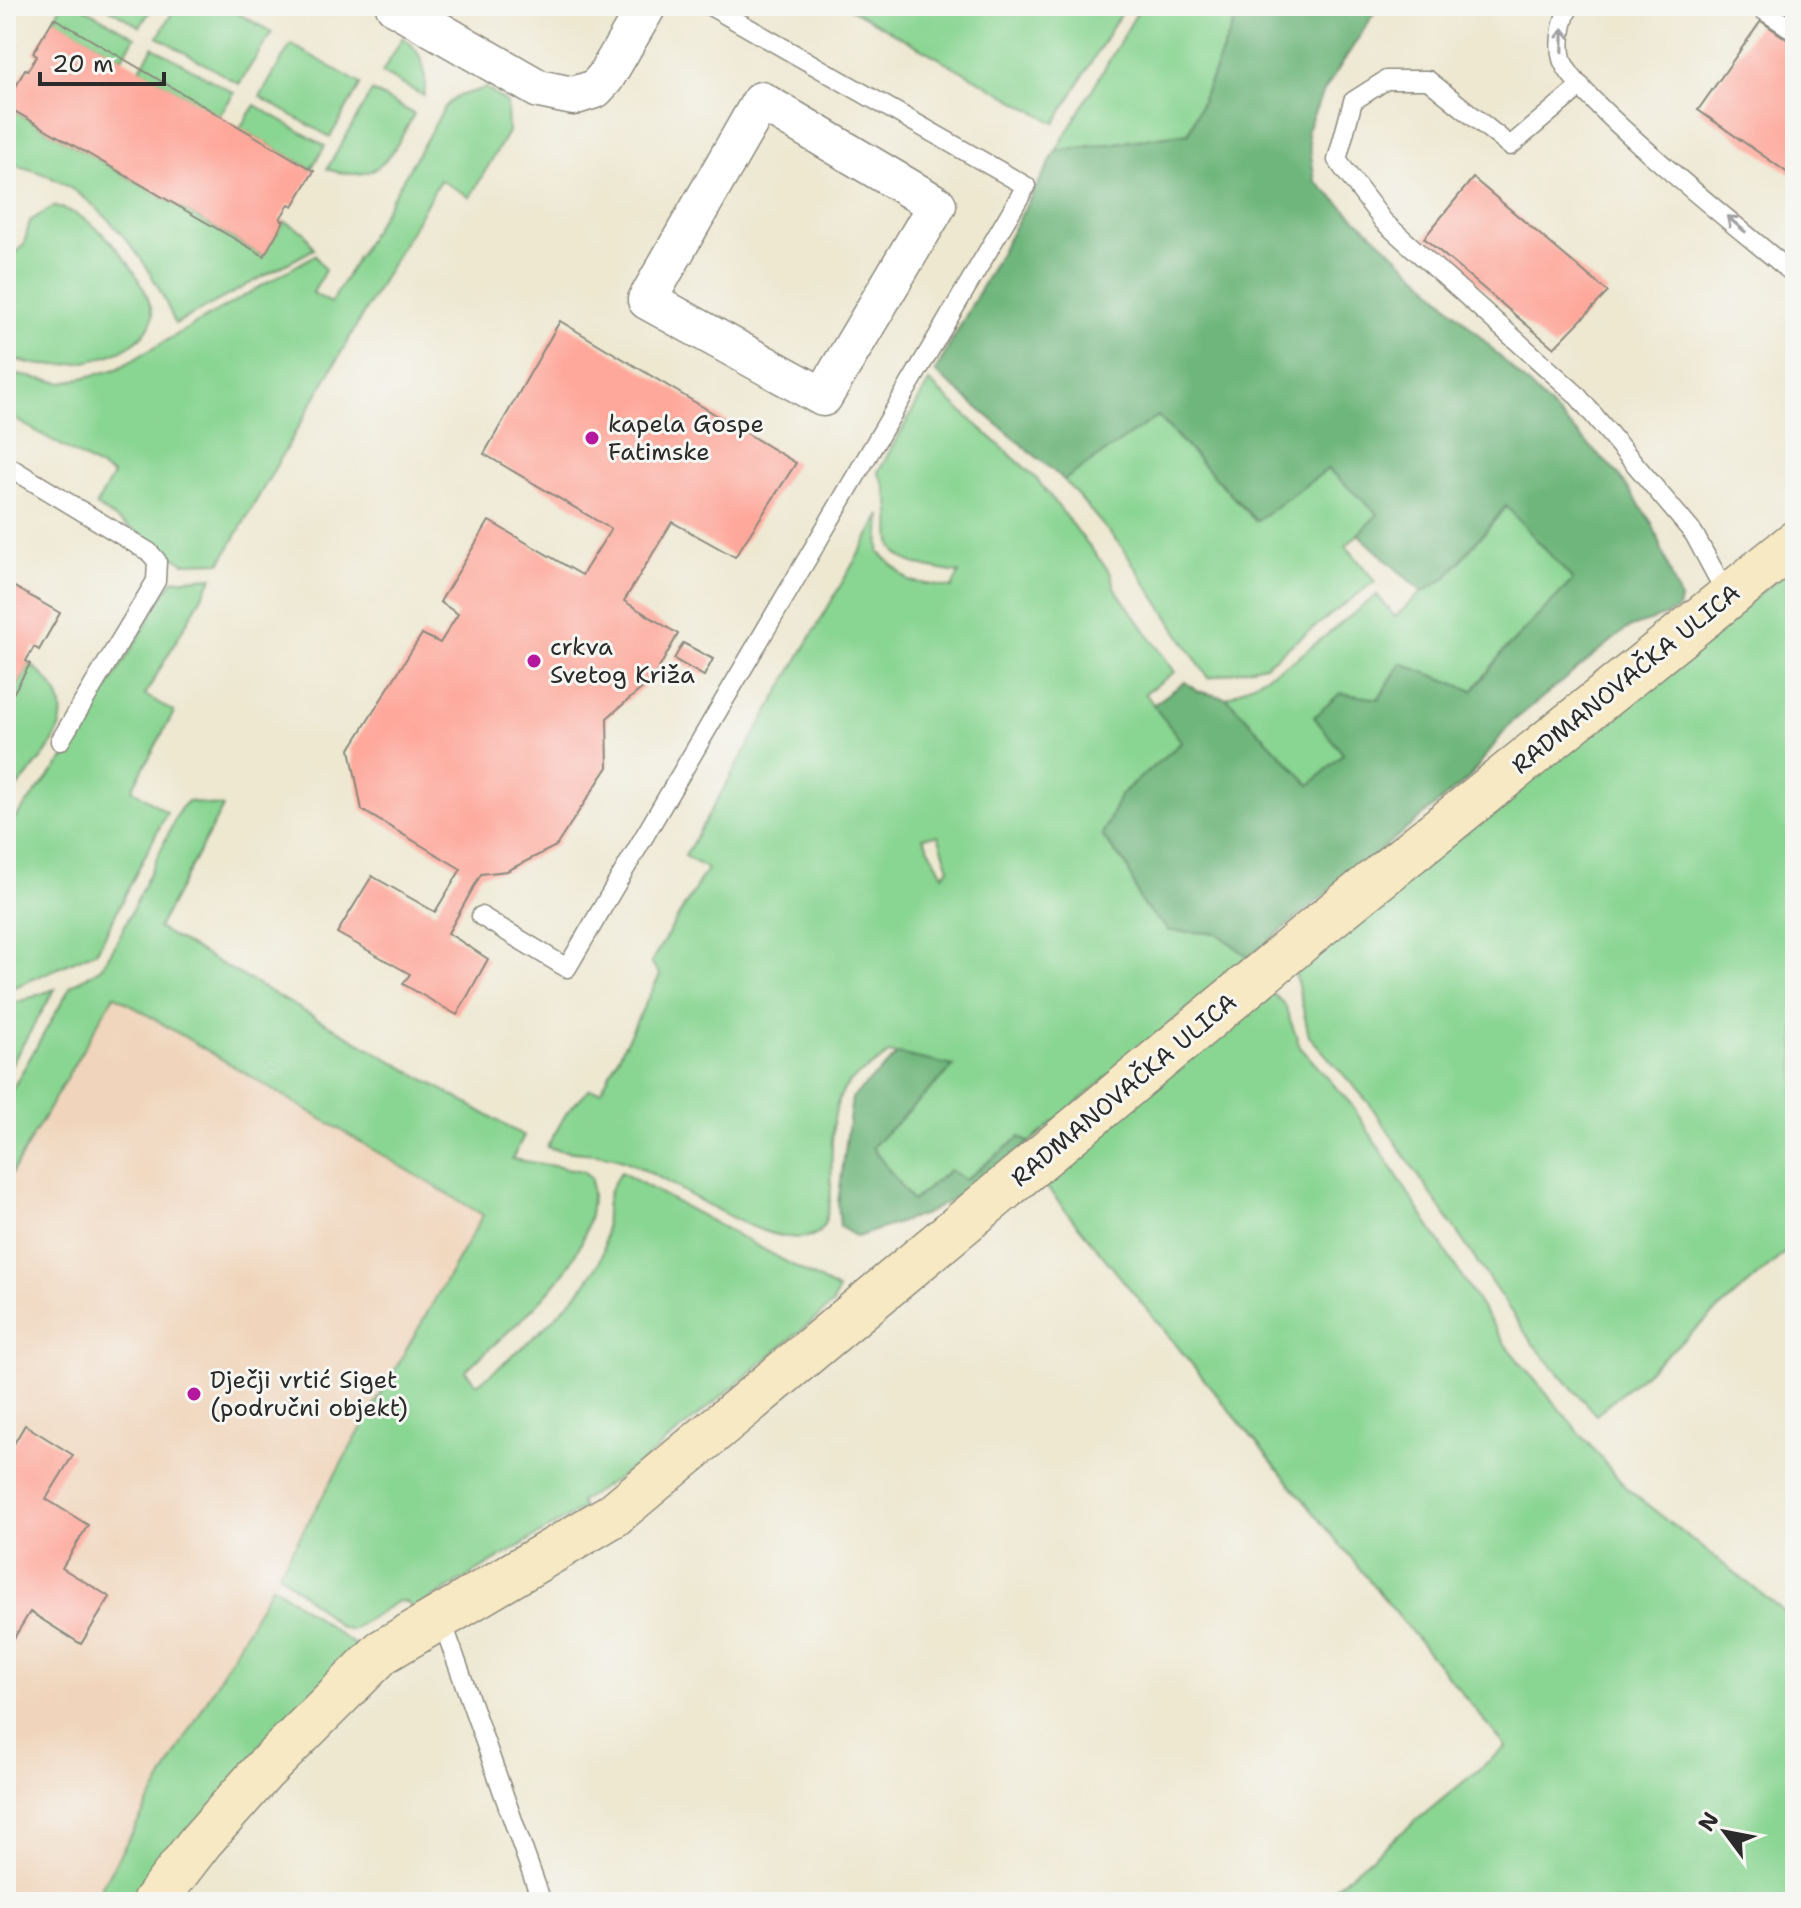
<svg xmlns="http://www.w3.org/2000/svg" width="1801" height="1908" font-family="'Shantell Sans',sans-serif">
  <style>
    .built { fill: #f0d5bc }
    .green { fill: #89d592; stroke: #5a805e; stroke-width: 2; fill-rule: evenodd }
    .forest { fill: #6eb67c; stroke: #4c7054; stroke-width: 2 }
    .building { fill: #fea89b }
    .lines { fill: none; stroke-linecap: round; stroke-linejoin: round }
    .lane-casing { stroke: #8c8a7e; stroke-width: 21 }
    .street-casing { stroke: #8c8a7e; stroke-width: 41 }
    .secondary-casing { stroke: #8c8a7e; stroke-width: 47 }
    .lane { stroke: #fff; stroke-width: 18 }
    .street { stroke: #fff; stroke-width: 38 }
    .secondary { stroke: #f6e9c3; stroke-width: 44 }
    .oneway { stroke: #a0a0a0 }
    .poi-dot { fill: #b5179e; stroke: #f6f6f2; stroke-width: 3 }
    .labels { text-anchor: middle; stroke-width: 6; stroke-linejoin: round; paint-order: stroke }
    .poi-label { font-size: 24px; fill: #2b2b2b; stroke: #f6f6f2; text-anchor: start }
    .street-label { font-size: 24px; fill: #2b2b2b; stroke: #f6f6f2 }
  </style>
  <rect width="100%" height="100%" fill="#f6f6f2"/>
  <filter id="ink" filterUnits="userSpaceOnUse"><feTurbulence type="fractalNoise" baseFrequency=".0125" numOctaves="2"/><feDisplacementMap in="SourceGraphic" scale="16" xChannelSelector="R" yChannelSelector="G"/><feConvolveMatrix kernelMatrix="1 2 1 2 8 2 1 2 1" color-interpolation-filters="sRGB"/></filter>
  <filter id="wash" filterUnits="userSpaceOnUse"><feTurbulence type="fractalNoise" baseFrequency=".006" numOctaves="4" result="noise"/><feDisplacementMap in="SourceGraphic" scale="32" xChannelSelector="R" yChannelSelector="G"/><feGaussianBlur stdDeviation="1.8" result="paint"/><feColorMatrix in="noise" values="0 0 0 0 0 0 0 0 0 0 0 0 0 0 0 0 0 1.4 0 .05"/><feComposite in="paint" operator="in"/></filter>
  <g filter="url(#wash)">
    <rect width="100%" height="100%" fill="#eee8d1"/>
    <path class="built" d="M114,995L484,1216L93,1902H6V1183Z"/>
    <path class="green" d="M61,6H80L135,37L122,58L54,19Z
      M105,6H153L140,27Z
      M176,6H225L272,32L239,84L158,37Z
      M845,6H1125L1055,123Z
      M1141,6H1241L1189,133L1056,151Z
      M403,37C423,52 428,72 424,96L382,73Z
      M291,44L361,84L330,137L260,97Z
      M153,47L234,93L219,116L140,69Z
      M486,88L507,103L508,132L470,197L440,180L221,562L184,563L96,506L113,475L6,414V373L63,383L117,369L315,255L325,270L313,293L331,303L445,107L456,97Z
      M372,91L414,114C391,155 381,187 327,169Z
      M255,105L325,146L311,169L240,128Z
      M6,106L263,256L284,221L304,232L314,249L175,324C148,254 86,174 6,164Z
      M54,206C98,215 144,273 153,315C146,361 39,379 6,354V265L24,244L30,221Z
      M929,382L1035,477L1111,574L1114,587L1175,672L1145,693L1182,742L1121,794L1102,836L1127,866L1141,903L1169,931L1217,933L1249,957L1029,1143L1020,1137L965,1181L950,1170L912,1201L871,1148L954,1066L889,1053C877,1065 862,1070 850,1082C823,1108 836,1172 829,1207C827,1215 824,1230 816,1234C769,1256 667,1174 620,1159C597,1151 571,1155 547,1147L567,1112L589,1089L601,1091L660,975L651,962L707,869L685,856L881,515L879,552L909,581L952,588L959,573C850,558 913,534 878,472ZM938,835L949,868L943,875L923,837Z
      M1158,416L1255,521L1328,469L1379,514L1346,546L1375,581L1265,665L1208,678L1122,547L1064,480Z
      M1507,506L1574,580L1503,652L1473,691L1401,663L1343,754L1310,786L1227,698L1296,659L1377,595L1395,617L1422,592L1446,578Z
      M1795,565V1244L1596,1415L1533,1344L1369,1103L1309,1036L1295,972Z
      M213,577L145,695L174,712L132,789L167,812L97,951L6,991V829L70,751L173,580Z
      M30,664C96,714 44,754 6,800V697L10,699Z
      M188,801L223,807L158,928L524,1136L512,1159L583,1171L591,1178C602,1264 519,1319 465,1371L477,1384C508,1362 592,1290 602,1255C611,1222 597,1202 621,1172L838,1290L833,1304L641,1463L580,1502L583,1508L414,1609L406,1602L398,1601L351,1630L339,1626L279,1573L483,1215L114,995L6,1183V1100L71,986L101,968L116,944L180,809Z
      M55,989L6,1073V1006Z
      M1268,990L1284,1003L1300,1047L1351,1104L1507,1347L1626,1488L1795,1620V1902H1317L1506,1747L1039,1178Z
      M272,1585L360,1649L132,1902H93Z"/>
    <path class="forest" d="M1241,6H1379L1321,96L1307,130L1315,181L1419,276L1618,474L1652,523L1680,599L1678,609C1662,620 1642,621 1625,630L1511,723L1468,779L1249,957L1217,933L1169,931L1141,903L1127,866L1102,836L1121,794L1182,742L1153,705L1185,682L1197,691L1227,698L1310,785L1343,754L1314,717L1340,693L1379,699L1401,663L1473,691L1503,652L1573,580L1506,506L1446,578L1422,592L1358,534L1378,514L1328,469L1256,521L1158,416L1064,480L935,372L1056,151L1189,133Z
      M898,1054L954,1066L872,1147L912,1201L950,1170L965,1180L1020,1137L1029,1143L975,1188L925,1214L857,1237L840,1227L838,1203L852,1098Z"/>
    <g id="blocks">
      <path class="building" d="M54,18L314,171L293,206L289,204L280,219L284,221L264,256L6,106L25,69L28,70L37,56L33,53Z
        M1761,21L1795,45V178L1698,110Z
        M1473,178L1608,292L1554,348L1424,238Z
        M560,321L796,463L735,557L672,522L624,601L678,634L653,679L607,718L608,767L556,846L507,871L481,874L448,933L488,959L457,1015L403,984L410,974L337,933L372,876L435,912L461,869L362,810L350,749L422,634L440,643L458,614L440,602L489,521L582,575L611,529L484,454Z
        M6,582L60,613L39,650L34,647L26,661L30,664L10,699L6,697Z
        M683,643L713,659L704,676L674,659Z
        M25,1425L73,1455L46,1499L88,1525L62,1568L110,1597L81,1644L30,1612L6,1651V1457Z"/>
    </g>
  </g>
  <g filter="url(#ink)">
    <use href="#blocks" fill-opacity="0" stroke="#8c8a7e" stroke-width="2"/>
    <g class="lines">
      <defs>
        <path id="lane" d="M1570,6C1562,19 1558,44 1562,59C1572,97 1755,241 1795,275
          M1757,6L1795,31
          M1581,86L1510,146L1428,80H1386L1353,101L1337,160L1384,222L1575,393L1694,534L1728,597
          M6,465L149,552L157,561L156,581L60,741
          M481,916L567,968L1026,186L710,6
          M441,1618L542,1902"/>
        <path id="street" d="M395,6L539,89L573,96L595,89L605,78L647,6
          M761,101L937,205L823,397L647,300Z"/>
        <path id="secondary" d="M154,1902L200,1842L263,1771L382,1652L613,1515L1320,925L1795,543"/>
      </defs>
      <use href="#lane" class="lane-casing"/>
      <use href="#street" class="street-casing"/>
      <use href="#secondary" class="secondary-casing"/>
      <use href="#lane" class="lane"/>
      <use href="#street" class="street"/>
      <use href="#secondary" class="secondary"/>
    </g>
    <defs><path id="oneway-shaft" d="M-6 0H5M1.5-3L5.5 0L1.5 3" fill="none" stroke-width="1.6" stroke-linecap="round" stroke-linejoin="round" transform="scale(2)"/></defs>
    <g class="oneway">
      <use href="#oneway-shaft" transform="translate(1563 40) rotate(-89)"/>
      <use href="#oneway-shaft" transform="translate(1736 224) rotate(-140)"/>
    </g>
  </g>
  <g class="poi-dot">
    <circle cx="592" cy="438" r="8"/>
    <circle cx="534" cy="661" r="8"/>
    <circle cx="194" cy="1394" r="8"/>
  </g>
  <g class="labels">
    <g class="poi-label">
      <text x="608" y="432">kapela Gospe<tspan x="608" dy="28">Fatimske</tspan></text>
      <text x="550" y="655">crkva<tspan x="550" dy="28">Svetog Križa</tspan></text>
      <text x="210" y="1388">Dječji vrtić Siget<tspan x="210" dy="28">(područni objekt)</tspan></text>
    </g>
    <g class="street-label">
      <text transform="translate(1626 679) rotate(-39)" y="8">RADMANOVAČKA ULICA</text>
      <text transform="translate(1124 1090) rotate(-40)" y="8">RADMANOVAČKA ULICA</text>
    </g>
  </g>
  <rect width="1801" height="1908" fill="none" stroke="#f6f6f2" stroke-width="32"/>
  <g transform="translate(1725 1832) rotate(302)" stroke="#f6f6f2" stroke-width="6" paint-order="stroke">
  <path d="M0-6L14 30L0 20L-14 30Z" fill="#2b2b2b"/>
  <text y="-12" font-size="22" font-weight="bold" text-anchor="middle" fill="#2b2b2b">N</text>
  </g>
  <path d="M40 72v12h124v-12" fill="none" stroke="#2b2b2b" stroke-width="4"/>
  <text x="52" y="72" font-size="24" fill="#2b2b2b" stroke="#f6f6f2" stroke-width="6" paint-order="stroke">20 m</text>
</svg>
